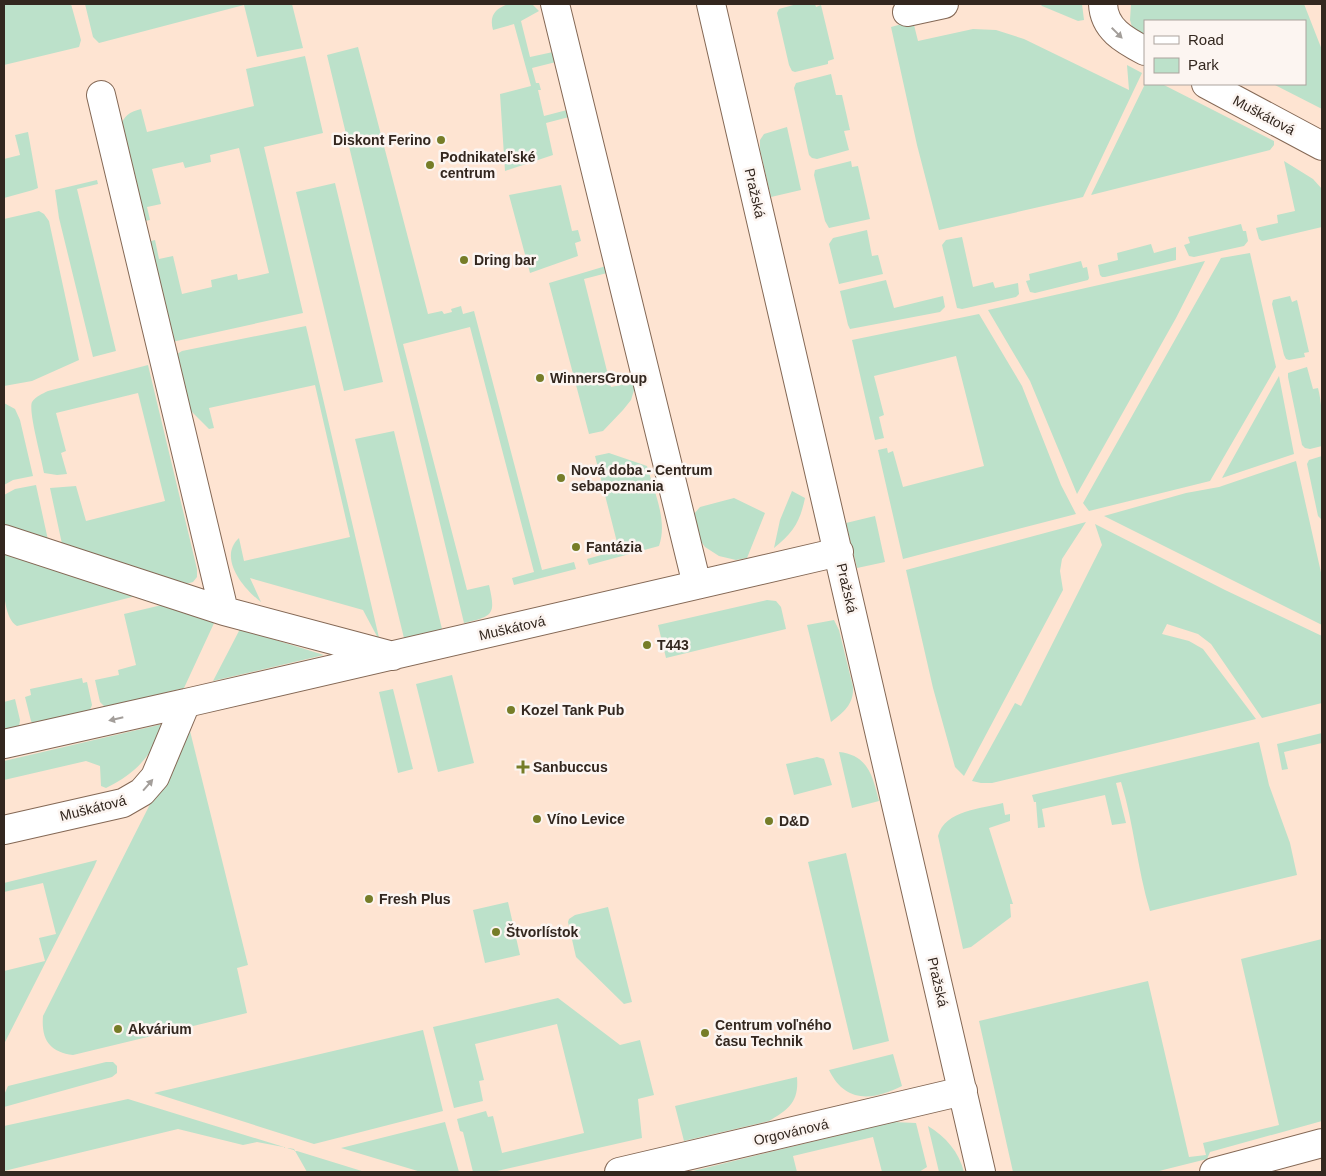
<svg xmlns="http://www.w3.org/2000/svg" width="1326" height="1176" font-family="Helvetica,sans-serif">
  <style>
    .green { fill: #bce1ca }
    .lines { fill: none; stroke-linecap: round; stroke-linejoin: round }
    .minor-casing { stroke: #846855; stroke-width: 30 }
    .minor { stroke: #fff; stroke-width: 28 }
    .oneway { fill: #a39e9a }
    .poi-dot { fill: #767d28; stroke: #fcf5f1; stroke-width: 2 }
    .labels { text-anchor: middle; stroke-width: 5; stroke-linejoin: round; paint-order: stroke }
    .street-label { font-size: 14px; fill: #33271f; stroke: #fcf5f1 }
    .poi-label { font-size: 14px; font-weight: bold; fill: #33271f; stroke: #fcf5f1; text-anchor: start }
  </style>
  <rect width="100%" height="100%" fill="#fee4d2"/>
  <path class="green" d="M4,4H71L81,40L79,47L4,65Z
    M85,4H292L303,48L257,57L244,5L99,43L93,37Z
    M509,4H532L539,11L521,21L530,57L553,52L556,62L532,68L536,83H539L541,90H538L544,116L567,110L569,117L546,123L553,155L505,171L500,94L531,86L514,24L493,30C489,16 495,8 509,4Z
    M797,4H815L816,7L821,5L834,59L828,61V64L795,72L792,71L789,65L777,13L779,9Z
    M1040,4H1082L1084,20L1078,21L1042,6Z
    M1131,4H1304L1322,50V109L1273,84H1305V21H1145V45L1136,40L1130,20Z
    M913,21L918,41L973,29L996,30L1024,39L1129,90L1127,65L1142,73L1083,197L939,230L917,145L891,27Z
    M358,47L428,314L442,311L444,314L452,312L451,309L461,306L463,314L474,311L542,570L574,562L576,569L514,585L512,578L534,572L470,327L403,344L467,590L489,585C496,615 493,616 464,623L327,55Z
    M305,56L323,133L264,147L303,313L172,342L147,242L155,240L159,259L173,256L182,294L212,287L211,280L237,274L238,280L269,273L239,148L210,155L211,162L185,168L183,162L152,169L161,204L147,207L150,220L140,222L120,127C124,116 129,112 141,109L147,132L254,106L246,69Z
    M831,74L836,95H842L850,130L844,131L849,150L817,159L812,158L809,155L794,88L796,83L800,82Z
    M1145,84H1162L1274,141V145L1270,150L1091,195Z
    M787,127L801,190L771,197L760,150V140L764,134Z
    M28,132L38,188L33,190L4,198V159L20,155L15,135Z
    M851,161L852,167L858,166L870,219L829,228L825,221L814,175L815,170Z
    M1284,161L1313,179L1322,189V227L1262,241L1259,239L1256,228L1278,223L1277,215L1295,211Z
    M97,180L98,184L77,189L116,351L93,357L59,218L55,190Z
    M335,183L383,382L344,391L296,192Z
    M561,185L572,231L578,230L581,241L575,243L578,256L530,273L509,195Z
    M39,211L44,214L49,221L79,360L32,381L4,386V219Z
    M1241,224L1243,231H1246L1248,241L1244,246L1194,257L1189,256L1184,245L1190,243L1188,237Z
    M867,230L872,256L878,255L883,274L839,284L829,244L833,238Z
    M962,237L973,287L993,282L995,288L1018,283L1019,294L1016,297L962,309L957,308L942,245L946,240Z
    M1151,244L1154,253L1176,247V260L1105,277H1102L1100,275L1098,265L1118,260L1117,253Z
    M1250,253L1276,367L1210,481L1089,511L1083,503L1221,258Z
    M1081,261L1083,268L1087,267L1089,278L1088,280L1035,293L1030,292L1026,281L1030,280L1029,274Z
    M1205,261L1176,318L1077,494L1030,381L988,310Z
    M606,266L607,273L584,279L611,387L634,382L635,387L631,400L623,410L603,431L589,434L549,283Z
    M886,280L894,308L943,296L945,307L940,312L850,329L848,325L840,291Z
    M1290,296L1292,302L1297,300L1309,352L1304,353L1305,357L1289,360L1286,359L1284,355L1272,304L1273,300Z
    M979,314L1022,386L1061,485L1076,514L903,559L878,450L887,448L888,453L893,451L903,487L984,466L956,356L874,376L884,415L879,417L884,438L875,440L852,340Z
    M306,326L380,642L363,610L250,578L261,602C245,590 217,558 239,538L244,561L350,537L315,385L209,408L214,428L209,429L191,411L176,358L177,354L182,351Z
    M148,365L197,569V577L193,582L186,584L62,544L50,488L76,486L86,521L165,501L138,393L56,413L66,451L61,453L67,474L57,475L44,473C42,460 28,411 32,402C36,396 42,394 48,391Z
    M1307,367L1313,389L1318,388C1323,408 1322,426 1322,446L1310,449L1305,448L1302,445L1288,377V373Z
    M1279,376L1294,454L1222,478Z
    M4,403L15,409L20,420L33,476L13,480L4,485Z
    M394,431L442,629L404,638L355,439Z
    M609,453L647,466C654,491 668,521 659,546L589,565L587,559L619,550L595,456Z
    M1322,456V520L1318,516L1307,464L1309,460Z
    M1296,461L1322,577V625L1104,516L1186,493L1219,487Z
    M36,485L48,540L4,526V495L15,489Z
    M792,491L805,498C800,522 793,533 774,548L780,520Z
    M734,498L765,513L747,558L736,560L719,556L705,547L700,540L694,520V514L700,507Z
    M875,516L885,562L857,568L846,523Z
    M1086,522L1062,559L1060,571L1063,590L964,776L955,767L933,688L906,570Z
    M1095,524L1225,590L1322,636V703L1262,718L1211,644L1198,634L1167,624L1162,634L1189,641L1203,649L1256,719L992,783H981L972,781L1015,703L1021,706L1095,559L1102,545Z
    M4,552L140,595L17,626C0,616 4,570 4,552Z
    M767,600L776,601L781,607L786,629L666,658L658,625Z
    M166,604L215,621L184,688L105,707L100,702L95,680L119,675L118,670L136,665L124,614Z
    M834,620L839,630L853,687C854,704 844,712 831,722L807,625Z
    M240,629L324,655L213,681Z
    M452,675L474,763L438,772L416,684Z
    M82,678L83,683L87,682L92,705L90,710L33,724L31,721L25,697L31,695L30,689Z
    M393,689L413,769L398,773L379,692Z
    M15,699L20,720L19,727L4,730V702Z
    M167,723C151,754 139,772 106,788L101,786L100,766L86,761L4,780V761Z
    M189,727L248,965L237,968L247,1013L73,1055C50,1052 41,1040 43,1016Z
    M1322,733V743L1284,752L1288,769L1282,770L1277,744Z
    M1259,742L1269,785L1290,843L1297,875L1150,911C1137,868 1134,824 1121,782L1116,783L1126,823L1112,825L1105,795L1042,809L1045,827L1038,828L1036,802H1034L1032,795Z
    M839,752C869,755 873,778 879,801L852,808Z
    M817,757L824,759L832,785L794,795L786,764Z
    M1003,803L1005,815L1010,814V821L989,828L1013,904H1010L1011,917L971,947L963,949L938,836C945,810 981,809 1003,803Z
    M846,853L889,1041L853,1050L808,862Z
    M97,860L94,867L4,1044V971L45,961L39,938L56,934L43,883L4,892V883Z
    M508,902L520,955L485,963L473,910Z
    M608,907L632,1002L624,1004L576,957L568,922L569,919L575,915Z
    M1322,939V1121L1210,1152L1207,1159L1155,1172H1013L979,1021L1148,981L1189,1157L1206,1155L1203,1143L1279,1125L1241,959Z
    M558,998L620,1045L640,1040L654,1095L638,1099L642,1138L493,1172H473L463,1132L460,1131L457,1119L486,1111L488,1117L493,1116L502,1153L584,1133L557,1024L475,1044L484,1080L479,1081L483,1101L454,1108L433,1027Z
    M423,1030L443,1111L314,1144L154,1093Z
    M893,1054L902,1086C872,1101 845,1103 829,1070Z
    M106,1062H113L117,1066V1073L112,1077L4,1107V1095L8,1086Z
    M797,1077C799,1102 789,1109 769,1121L684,1141L675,1106Z
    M128,1099L365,1172H307L294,1149L257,1142L243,1145L178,1129L4,1171V1126Z
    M445,1122L459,1172H421L341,1148Z
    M893,1122L916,1123L927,1167L919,1172H882L873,1137L793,1156L797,1172H689Z
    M928,1126C946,1137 959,1152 964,1172H939Z"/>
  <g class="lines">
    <defs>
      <path id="minor" d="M555,4L697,585
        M711,4L981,1172
        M1103,4C1104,29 1124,40 1145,51
        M907,12L944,4
        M1206,84L1322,146
        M101,95L224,611L393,656
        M4,539L224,611
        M186,703L839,552
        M4,744L186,703L155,777L142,792L123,803L4,830
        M619,1172L963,1091
        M1214,1172L1322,1143"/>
    </defs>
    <use href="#minor" class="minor-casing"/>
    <use href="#minor" class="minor"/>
  </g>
  <defs><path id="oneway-solid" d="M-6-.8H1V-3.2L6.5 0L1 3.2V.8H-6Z" transform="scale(1.25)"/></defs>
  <g class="oneway">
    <use href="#oneway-solid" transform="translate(1117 33) rotate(45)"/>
    <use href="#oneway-solid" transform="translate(116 719) rotate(167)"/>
    <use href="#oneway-solid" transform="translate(148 785) rotate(-49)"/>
  </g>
  <g class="poi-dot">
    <circle cx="441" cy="140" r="5"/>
    <circle cx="430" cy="165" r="5"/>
    <circle cx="464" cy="260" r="5"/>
    <circle cx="540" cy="378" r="5"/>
    <circle cx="561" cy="478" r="5"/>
    <circle cx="576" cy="547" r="5"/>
    <circle cx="647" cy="645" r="5"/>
    <circle cx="511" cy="710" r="5"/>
    <path d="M520.5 759.5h5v5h5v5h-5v5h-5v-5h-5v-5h5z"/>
    <circle cx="537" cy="819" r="5"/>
    <circle cx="769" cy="821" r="5"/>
    <circle cx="369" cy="899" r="5"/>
    <circle cx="496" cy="932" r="5"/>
    <circle cx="118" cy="1029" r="5"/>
    <circle cx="705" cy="1033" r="5"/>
  </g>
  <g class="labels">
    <g class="street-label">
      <text transform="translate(1264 115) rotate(28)" y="5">Muškátová</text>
      <text transform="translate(755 193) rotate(77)" y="5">Pražská</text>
      <text transform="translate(847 588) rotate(77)" y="5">Pražská</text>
      <text transform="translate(512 628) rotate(-13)" y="5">Muškátová</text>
      <text transform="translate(93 808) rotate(-14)" y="5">Muškátová</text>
      <text transform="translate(938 982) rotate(77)" y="5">Pražská</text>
      <text transform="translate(791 1132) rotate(-13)" y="5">Orgovánová</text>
    </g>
    <g class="poi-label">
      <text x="431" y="145" text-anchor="end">Diskont Ferino</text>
      <text x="440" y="162">Podnikateľské<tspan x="440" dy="16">centrum</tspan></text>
      <text x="474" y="265">Dring bar</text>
      <text x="550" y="383">WinnersGroup</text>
      <text x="571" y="475">Nová doba - Centrum<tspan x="571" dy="16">sebapoznania</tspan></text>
      <text x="586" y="552">Fantázia</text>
      <text x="657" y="650">T443</text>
      <text x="521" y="715">Kozel Tank Pub</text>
      <text x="533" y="772">Sanbuccus</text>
      <text x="547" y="824">Víno Levice</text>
      <text x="779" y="826">D&amp;D</text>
      <text x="379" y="904">Fresh Plus</text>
      <text x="506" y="937">Štvorlístok</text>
      <text x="715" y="1030">Centrum voľného<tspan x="715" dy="16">času Technik</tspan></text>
      <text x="128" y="1034">Akvárium</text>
    </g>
  </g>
  <rect width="1326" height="1176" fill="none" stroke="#33271f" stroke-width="10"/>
  <rect x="1144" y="20" width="162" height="65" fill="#fcf5f1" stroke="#aca39d"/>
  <rect x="1154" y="36" width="25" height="8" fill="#ffffff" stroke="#aca39d"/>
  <text x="1188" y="45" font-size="15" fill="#33271f">Road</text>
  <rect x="1154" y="58" width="25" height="15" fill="#bce1ca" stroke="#aca39d"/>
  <text x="1188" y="70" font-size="15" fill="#33271f">Park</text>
</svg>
